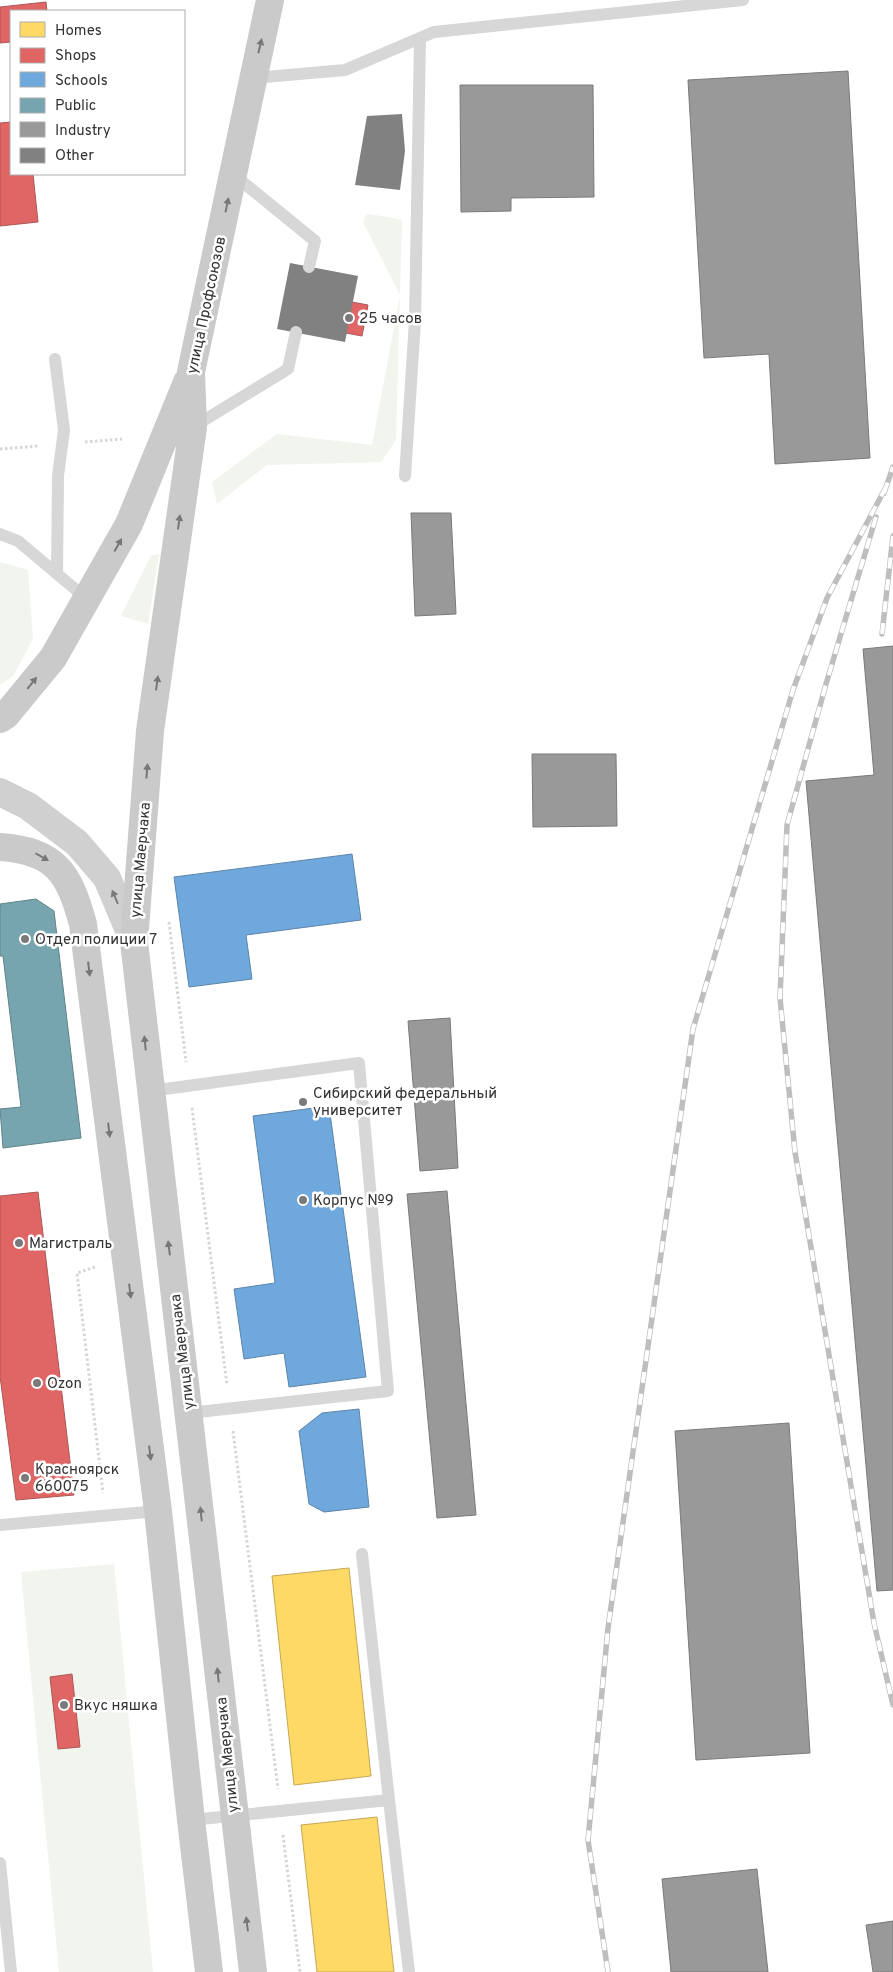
<svg xmlns="http://www.w3.org/2000/svg" width="893" height="1972" font-family="Overpass,sans-serif">
  <style>
    .green { fill: #f1f5ed }
    .homes { fill: #ffd966; stroke: #c2a757 }
    .shops { fill: #e06666; stroke: #ac5757 }
    .schools { fill: #6fa8dc; stroke: #5d85a9 }
    .public { fill: #76a5af; stroke: #62838a }
    .industry { fill: #999; stroke: #7a7a7a }
    .building { fill: #818181 }
    .lines { fill: none; stroke-linecap: round; stroke-linejoin: round }
    .path { stroke: #d6d6d6; stroke-width: 3; stroke-dasharray: 2.5 2.5; stroke-linecap: butt }
    .service { stroke: #d7d7d7; stroke-width: 12 }
    .secondary { stroke: #d0d0d0; stroke-width: 28 }
    .primary { stroke: #cacaca; stroke-width: 28 }
    .rail-casing { stroke: #bebebe; stroke-width: 5.5 }
    .rail { stroke: #fff; stroke-width: 4; stroke-dasharray: 11; stroke-linecap: butt }
    .oneway { fill: #777 }
    .oneway2 { fill: #7a7a7a }
    .poi-dot { fill: #7a7a7a; stroke: #fff; stroke-width: 2 }
    .labels { text-anchor: middle; stroke-width: 5; stroke-linejoin: round; paint-order: stroke }
    .street-label { font-size: 15px; fill: #333; stroke: #fff }
    .poi-label { font-size: 15px; fill: #333; stroke: #fff; text-anchor: start }
  </style>
  <rect width="100%" height="100%" fill="#fff"/>
  <path class="green" d="M370,214L402,220L396,440L381,462L267,465L217,504L212,482L277,434L372,445L400,295L363,222L366,215Z
    M159,554L148,624L121,616L151,556Z
    M0,562L28,570L33,639L13,676L0,685Z
    M114,1564L153,1972H59L21,1572Z"/>
  <path class="homes" d="M349,1568L371,1776L294,1785L272,1576Z
    M377,1817L394,1972H317L301,1825Z"/>
  <path class="shops" d="M46,2L47,11H11V42L0,43V7Z
    M11,122V174H33L38,222L0,226V123Z
    M336,299L368,305L362,336L330,330Z
    M38,1192L74,1495L16,1500L0,1376V1196Z
    M72,1674L80,1747L58,1749L50,1677Z"/>
  <path class="schools" d="M352,854L361,920L246,935L252,979L189,987L174,877Z
    M329,1106L366,1377L289,1387L284,1353L244,1359L234,1289L275,1283L253,1116Z
    M359,1409L369,1507L324,1512L309,1504L299,1431L322,1413Z"/>
  <path class="public" d="M36,899L54,911L81,1138L3,1148L0,1109L21,1107L3,956H0V904Z"/>
  <path class="industry" d="M848,71L870,458L775,464L769,354L704,358L688,80Z
    M460,85H593L594,197L511,198V211L461,212Z
    M411,513H451L456,614L415,616Z
    M893,646V1590L877,1591L806,781L874,775L863,649Z
    M532,754H616L617,826L533,827Z
    M450,1018L458,1168L420,1171L408,1021Z
    M447,1191L476,1515L437,1518L407,1194Z
    M789,1423L810,1753L696,1760L675,1431Z
    M757,1869L768,1972H671L662,1879Z
    M893,1921V1972H873L866,1925Z"/>
  <path class="building" d="M402,114L405,151L400,190L355,185L367,116Z
    M290,263L358,276L345,342L277,329Z"/>
  <g class="lines">
    <path class="path" d="M85,442L122,439
      M0,449L39,446
      M169,922L186,1062
      M192,1108L227,1385
      M95,1267L77,1273L103,1493
      M233,1431L278,1789
      M283,1835L300,1972"/>
    <path class="service" d="M253,78L345,70L434,32L743,0
      M234,175L315,241L309,267
      M55,359L64,430L58,476L57,574
      M193,427L288,369L296,332
      M405,476L415,321L420,38
      M0,534L18,541L87,599
      M150,1091L359,1063L388,1391L189,1413
      M0,1525L158,1511
      M362,1554L389,1800
      M191,1820L389,1800L409,1972
      M0,1863L11,1972"/>
    <path class="secondary" d="M0,792L28,806L77,843L107,878L134,942"/>
    <path class="primary" d="M0,719L6,715L53,658L129,524L187,382
      M0,847C56,851 69,873 83,924L158,1511L191,1820L209,1972
      M253,1972L134,942L150,731L193,427L191,372L270,0"/>
    <defs>
      <path id="rail" d="M884,493L893,467
        M876,517L826,684L787,825L780,998L795,1152L874,1623L893,1705
        M882,634L893,536
        M608,1972L588,1840L608,1628L693,1029L793,690L827,598L886,487"/>
    </defs>
    <use href="#rail" class="rail-casing"/>
    <use href="#rail" class="rail"/>
  </g>
  <defs><path id="oneway-solid" d="M-6-.8H1V-3.2L6.5 0L1 3.2V.8H-6Z" transform="scale(1.25)"/></defs>
  <g class="oneway">
    <use href="#oneway-solid" transform="translate(260 46) rotate(-77)"/>
    <use href="#oneway-solid" transform="translate(227 205) rotate(-78)"/>
    <use href="#oneway-solid" transform="translate(179 522) rotate(-82)"/>
    <use href="#oneway-solid" transform="translate(118 545) rotate(-61)"/>
    <use href="#oneway-solid" transform="translate(32 683) rotate(-51)"/>
    <use href="#oneway-solid" transform="translate(157 683) rotate(-82)"/>
    <use href="#oneway-solid" transform="translate(147 771) rotate(-85)"/>
    <use href="#oneway-solid" transform="translate(42 857) rotate(30)"/>
    <use href="#oneway-solid" transform="translate(89 969) rotate(83)"/>
    <use href="#oneway-solid" transform="translate(145 1043) rotate(-96)"/>
    <use href="#oneway-solid" transform="translate(109 1130) rotate(83)"/>
    <use href="#oneway-solid" transform="translate(169 1248) rotate(-97)"/>
    <use href="#oneway-solid" transform="translate(130 1291) rotate(83)"/>
    <use href="#oneway-solid" transform="translate(150 1453) rotate(83)"/>
    <use href="#oneway-solid" transform="translate(201 1514) rotate(-96)"/>
    <use href="#oneway-solid" transform="translate(218 1675) rotate(-96)"/>
    <use href="#oneway-solid" transform="translate(247 1924) rotate(-97)"/>
  </g>
  <use class="oneway2" href="#oneway-solid" transform="translate(115 897) rotate(-113)"/>
  <g class="poi-dot">
    <circle cx="349" cy="318" r="5"/>
    <circle cx="25" cy="939" r="5"/>
    <circle cx="303" cy="1102" r="5"/>
    <circle cx="303" cy="1200" r="5"/>
    <circle cx="19" cy="1243" r="5"/>
    <circle cx="37" cy="1383" r="5"/>
    <circle cx="25" cy="1478" r="5"/>
    <circle cx="64" cy="1705" r="5"/>
  </g>
  <g class="labels">
    <g class="street-label">
      <text transform="translate(206 305) rotate(-78)" y="5">улица Профсоюзов</text>
      <text transform="translate(140 860) rotate(-85)" y="5">улица Маерчака</text>
      <text transform="translate(182 1352) rotate(-97)" y="5">улица Маерчака</text>
      <text transform="translate(227 1755) rotate(-96)" y="5">улица Маерчака</text>
    </g>
    <g class="poi-label">
      <text x="359" y="323">25 часов</text>
      <text x="35" y="944">Отдел полиции 7</text>
      <text x="313" y="1098">Сибирский федеральный<tspan x="313" dy="17">университет</tspan></text>
      <text x="313" y="1205">Корпус №9</text>
      <text x="29" y="1248">Магистраль</text>
      <text x="47" y="1388">Ozon</text>
      <text x="35" y="1474">Красноярск<tspan x="35" dy="17">660075</tspan></text>
      <text x="74" y="1710">Вкус няшка</text>
    </g>
  </g>
  <rect x="10" y="10" width="175" height="165" fill="#ffffff" stroke="#adadad"/>
  <rect x="20" y="22" width="25" height="15" fill="#ffd966" stroke="#adadad"/>
  <text x="55" y="35" font-size="15" fill="#333333">Homes</text>
  <rect x="20" y="48" width="25" height="15" fill="#e06666" stroke="#adadad"/>
  <text x="55" y="60" font-size="15" fill="#333333">Shops</text>
  <rect x="20" y="72" width="25" height="15" fill="#6fa8dc" stroke="#adadad"/>
  <text x="55" y="85" font-size="15" fill="#333333">Schools</text>
  <rect x="20" y="98" width="25" height="15" fill="#76a5af" stroke="#adadad"/>
  <text x="55" y="110" font-size="15" fill="#333333">Public</text>
  <rect x="20" y="122" width="25" height="15" fill="#999999" stroke="#adadad"/>
  <text x="55" y="135" font-size="15" fill="#333333">Industry</text>
  <rect x="20" y="148" width="25" height="15" fill="#818181" stroke="#adadad"/>
  <text x="55" y="160" font-size="15" fill="#333333">Other</text>
</svg>
